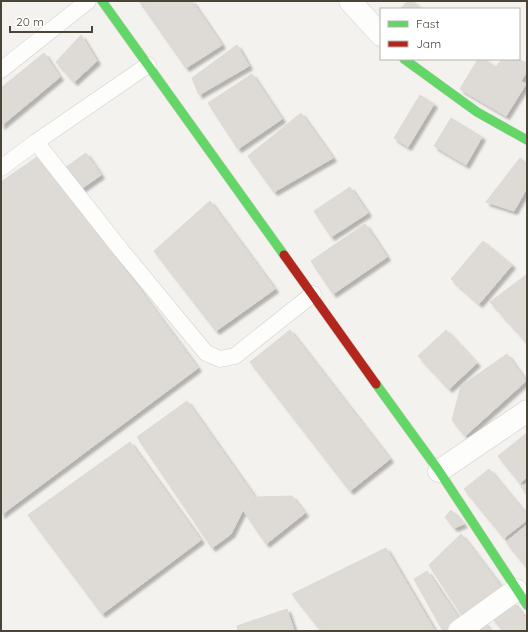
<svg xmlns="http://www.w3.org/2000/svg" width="528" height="632" font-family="Quicksand,sans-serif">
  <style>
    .building { fill: #dedbd6; stroke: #dcd9d4; filter: url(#shadow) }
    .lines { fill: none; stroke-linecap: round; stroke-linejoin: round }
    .lane-casing { stroke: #d2d0cb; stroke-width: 17 }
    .street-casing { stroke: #d2d0cb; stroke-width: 23 }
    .fast-casing { stroke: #d3cfc5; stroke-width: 10 }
    .jam-casing { stroke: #d3cfc5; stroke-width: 10 }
    .lane { stroke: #fdfdfc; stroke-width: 16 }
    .street { stroke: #fdfdfc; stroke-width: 22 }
    .fast { stroke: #63d668; stroke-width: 9 }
    .jam { stroke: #b3261e; stroke-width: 9 }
  </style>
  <defs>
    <filter id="shadow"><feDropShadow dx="3.5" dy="3.5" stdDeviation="1" flood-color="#0004"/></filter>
  </defs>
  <rect width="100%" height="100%" fill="#f4f2ee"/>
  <path class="building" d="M139,1H192L222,45L186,68Z
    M408,1H413L420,9H400Z
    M81,35L97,61L74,82L56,62Z
    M237,45L249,66L199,95L192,78Z
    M44,53L60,77L1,126V88Z
    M478,59H484L496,67L502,59H517L527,63V71L521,81L526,84L506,116L460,89Z
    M252,74L282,119L238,149L208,103Z
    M420,95L434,104L408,147L394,138Z
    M301,113L333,158L274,192L248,156Z
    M451,118L482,137L466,165L434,146Z
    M86,153L101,175L77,192L62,170Z
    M40,155L198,368L1,515V182Z
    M520,158L527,163V188L514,211L486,202Z
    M350,187L368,213L331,237L314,211Z
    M210,201L275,289L216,331L154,251Z
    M365,224L387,257L333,294L311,261Z
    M483,241L512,265L479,304L451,279Z
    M526,275H527V343L490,302Z
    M290,330L390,459L350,491L250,362Z
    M446,330L477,363L449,389L418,356Z
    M507,354L526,381L465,436L452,420L461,386Z
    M187,401L257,500L243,510L231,534L212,548L137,437Z
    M527,433V477L520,483L498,456Z
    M130,442L201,540L102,614L28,515Z
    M489,469L527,515V520L504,538L464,489Z
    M527,483V494L521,487Z
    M292,496L305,513L266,544L243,510L258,497Z
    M451,510L464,524L454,528L445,517Z
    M527,525V568L506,542Z
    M461,534L504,590L461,614L429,565Z
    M386,548L435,631H321L292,594Z
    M427,571L462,623L449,631H443L414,579Z
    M513,602L527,620V631H504L492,618Z
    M287,609L294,630L290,631H238L237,626Z
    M483,621L491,631H470Z"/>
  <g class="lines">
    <defs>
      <path id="lane" d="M1,70L88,1
        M36,142L121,250L206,353L220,359L235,356L313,294
        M1,168L36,142L148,65"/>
      <path id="street" d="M350,1L381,35
        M439,471L517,418L527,411
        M459,631L516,590"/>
      <path id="fast" d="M102,1L284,255
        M404,59L477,112L527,140
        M376,384L439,471L527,605"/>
      <path id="jam" d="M284,255L376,384"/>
    </defs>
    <use href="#lane" class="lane-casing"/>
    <use href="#street" class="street-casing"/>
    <use href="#fast" class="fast-casing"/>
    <use href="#jam" class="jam-casing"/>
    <use href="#lane" class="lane"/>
    <use href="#street" class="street"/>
    <use href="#fast" class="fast"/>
    <use href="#jam" class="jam"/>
  </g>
  <rect width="528" height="632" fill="none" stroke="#4b4439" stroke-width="4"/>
  <rect x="380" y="8" width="140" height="52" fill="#ffffff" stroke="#b7b4b0"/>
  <rect x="388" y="21" width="20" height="6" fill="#63d668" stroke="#b7b4b0"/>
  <text x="416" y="28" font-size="12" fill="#4b4439">Fast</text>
  <rect x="388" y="41" width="20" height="6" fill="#b3261e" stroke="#b7b4b0"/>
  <text x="416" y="48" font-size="12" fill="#4b4439">Jam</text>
  <path d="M10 26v6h82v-6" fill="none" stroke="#4b4439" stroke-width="2"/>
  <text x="16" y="26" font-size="12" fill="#4b4439" stroke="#ffffff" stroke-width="3" paint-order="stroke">20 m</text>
</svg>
